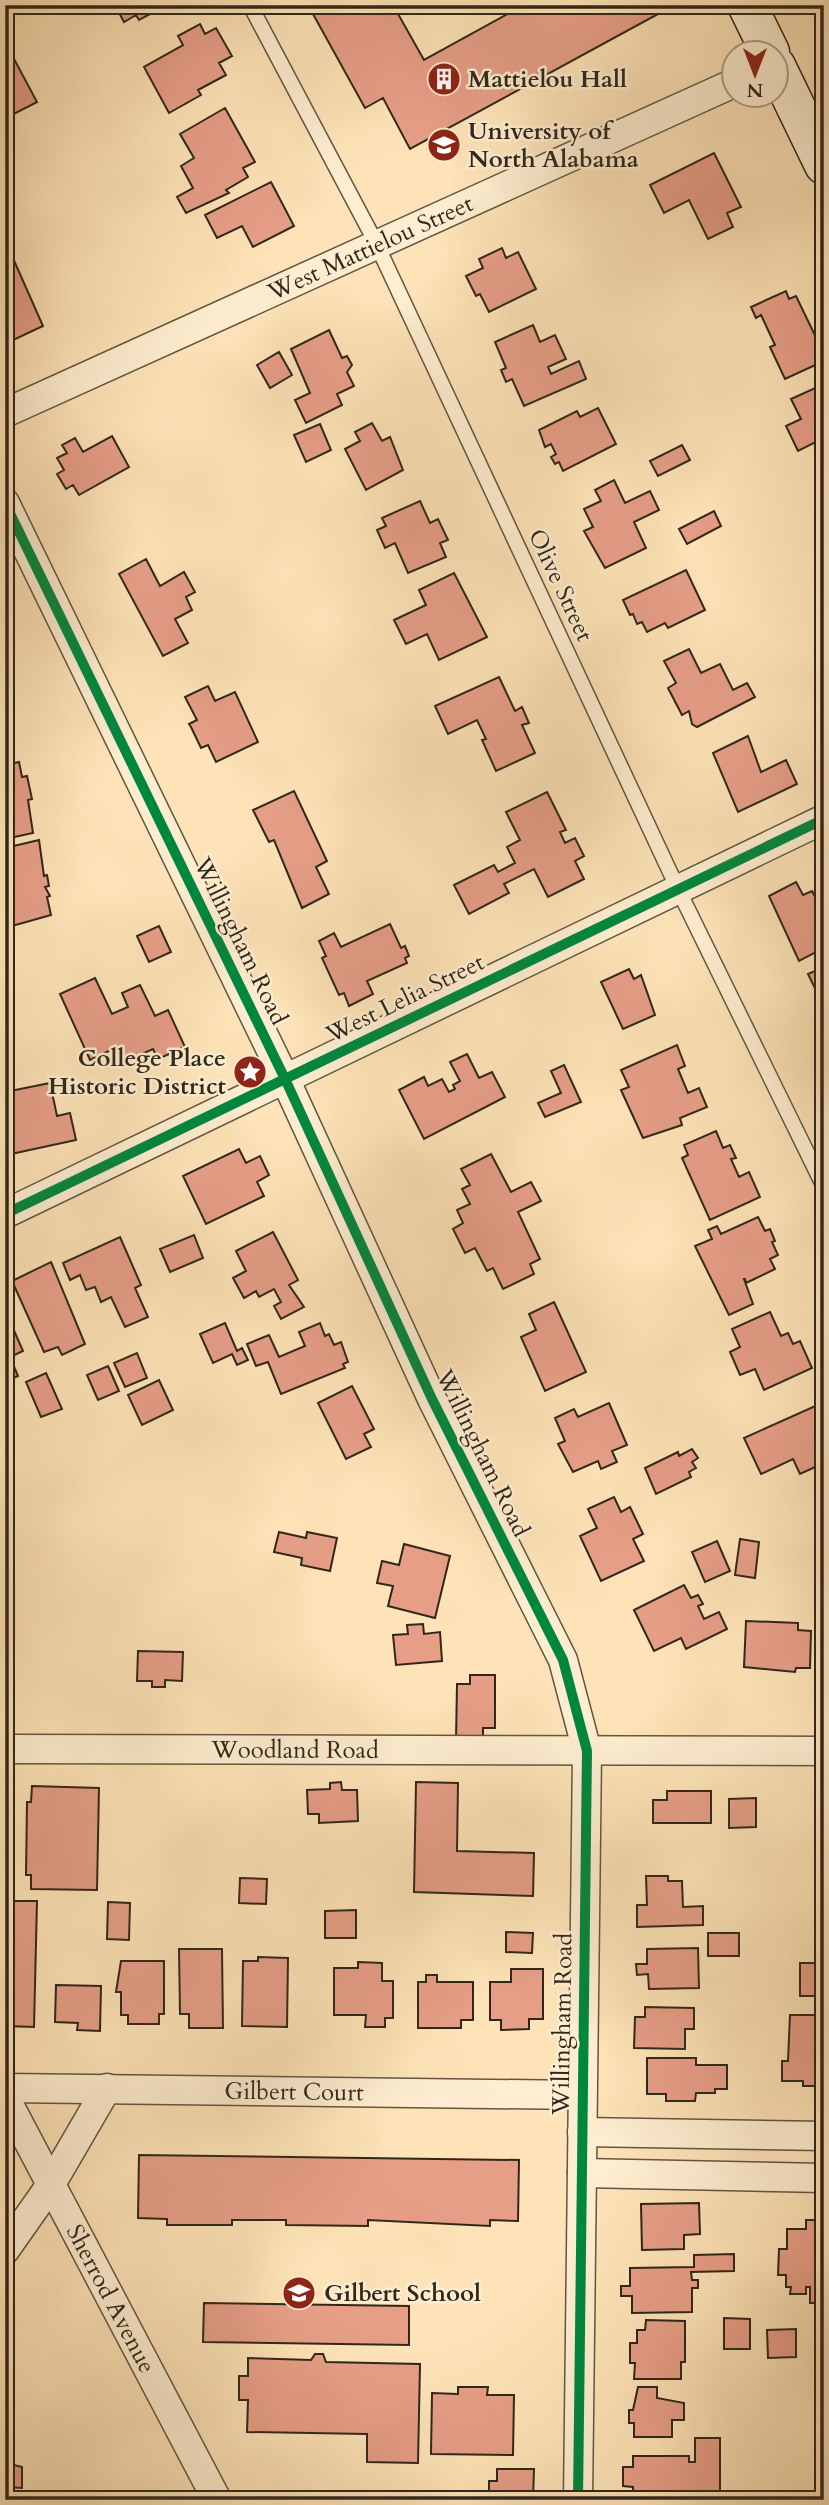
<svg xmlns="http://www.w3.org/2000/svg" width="829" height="2505" font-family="Cardo,serif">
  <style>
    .building { fill: #e69e87; stroke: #30271a; stroke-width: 2 }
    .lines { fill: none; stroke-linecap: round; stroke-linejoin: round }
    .lane-casing { stroke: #635641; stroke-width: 17 }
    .street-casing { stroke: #635641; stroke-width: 31 }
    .secondary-casing { stroke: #30271a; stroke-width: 41 }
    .lane { stroke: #feedd0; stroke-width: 14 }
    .street { stroke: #feedd0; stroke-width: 28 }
    .secondary { stroke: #feedd0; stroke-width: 38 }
    .cycleway-casing { stroke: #feedd0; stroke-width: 15 }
    .cycleway { stroke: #00873e; stroke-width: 10 }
    .labels { text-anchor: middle; stroke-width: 5; stroke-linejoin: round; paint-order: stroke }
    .poi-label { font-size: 24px; font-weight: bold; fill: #30271a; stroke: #feedd0; text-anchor: start }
    .street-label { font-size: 24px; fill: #30271a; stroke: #feedd0 }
  </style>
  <rect width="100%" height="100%" fill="#fde3b7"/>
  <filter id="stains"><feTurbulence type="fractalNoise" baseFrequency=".00286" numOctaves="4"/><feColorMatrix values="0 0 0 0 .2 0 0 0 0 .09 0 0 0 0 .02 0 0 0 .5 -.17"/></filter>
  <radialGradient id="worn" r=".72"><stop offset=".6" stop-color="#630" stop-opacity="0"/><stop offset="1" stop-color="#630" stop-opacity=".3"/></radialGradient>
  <path class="building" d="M115,5H167L139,20L136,15L124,22Z
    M308,5H393L424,60L524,5H653L658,14L410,149L383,98L365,108Z
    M200,24L205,34L216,28L232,56L219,63L226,75L198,90L201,95L169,113L144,67L183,45L178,36Z
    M5,42L37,102L6,118L5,117Z
    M225,108L255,162L243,168L248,177L226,190L229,193L186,213L177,197L193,188L181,166L194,158L180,134Z
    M714,153L741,207L727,213L733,227L708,239L689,200L664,213L650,185Z
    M271,182L294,226L253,247L242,226L217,238L205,215Z
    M502,248L506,258L518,252L536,289L489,312L480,294L476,296L466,276L483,268L479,259Z
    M12,256L43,326L9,342L5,334V259Z
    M786,291L789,299L796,296L824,354V361L785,379L770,347L775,345L761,315L756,318L751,307Z
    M533,325L540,342L555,335L566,359L548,367L551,374L579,361L586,379L524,406L512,379L506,382L501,370L506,368L495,342Z
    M329,330L342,358L347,356L352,365L347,372L354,386L337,394L342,405L306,423L295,400L310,393L291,349Z
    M279,352L292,375L270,388L257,365Z
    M824,384V438L798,451L786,426L801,419L791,399Z
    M598,408L616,444L563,471L559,462L555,464L551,457L556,454L551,444L545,447L539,430L577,411L580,417Z
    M372,423L382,441L390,437L403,470L366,490L345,449L360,441L355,432Z
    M320,424L331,450L306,462L294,435Z
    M112,436L129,467L79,495L73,485L66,489L57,474L64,470L57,458L67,453L62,445L75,438L83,452Z
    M682,445L690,460L658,476L650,461Z
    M614,480L625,503L650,491L659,510L634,522L646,548L605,568L584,531L593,527L584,509L601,501L595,490Z
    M420,501L430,523L438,519L448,540L440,543L446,557L408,573L395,543L385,548L377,530L386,526L382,518Z
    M714,511L721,526L687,544L679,529Z
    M146,559L160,586L184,572L195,592L186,597L192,610L175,619L188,643L163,656L119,574Z
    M686,570L705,610L668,628L665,623L647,632L642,622L637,624L633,614L630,615L623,600Z
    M454,573L487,637L439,660L427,634L406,644L394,620L426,605L419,590Z
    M689,649L701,673L720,664L733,690L747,683L755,697L697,727L692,724L689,711L682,715L668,688L676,683L664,661Z
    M499,677L515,711L522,707L529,723L522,725L535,753L496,771L482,740L486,739L477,720L448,734L435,706Z
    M208,686L215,701L235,692L258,742L216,762L208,745L201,748L191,727L189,724L197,720L185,697Z
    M10,728L13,740L5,742V729Z
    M748,736L761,772L786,760L797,784L738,812L713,753Z
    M19,762L22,777L27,776L32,799L28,800L33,833L5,839V765Z
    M294,791L327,861L316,867L329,894L302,908L274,840L269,842L253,810Z
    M547,792L566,830L560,832L565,843L575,838L584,856L575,861L584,879L548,897L534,869L504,884L509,893L469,914L454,885L494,865L498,872L515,863L507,847L520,840L506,812Z
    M39,840L44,876L47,875L49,886L45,887L50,896L47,897L51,915L5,928V909L11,908L9,897H5L8,891L5,848Z
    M796,882L803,895L812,891L824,914V948L799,961L769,896Z
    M390,924L401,948L405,946L409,956L405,958L407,963L367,981L373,994L349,1006L344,993L339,995L322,958L326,956L319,941L334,933L341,947Z
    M159,926L171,952L149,962L137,936Z
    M824,967V1007L808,974Z
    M629,969L634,979L641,975L655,1015L623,1029L601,982Z
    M95,978L112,1014L128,1007L122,993L140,985L155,1016L168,1010L185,1047L158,1059L153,1049L124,1062L117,1047L90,1060L60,994Z
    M677,1045L685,1066L678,1069L688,1093L699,1088L707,1107L680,1118L682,1125L643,1138L621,1090L629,1087L621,1070Z
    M467,1054L479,1078L492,1072L505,1097L424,1139L399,1090L424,1077L428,1086L442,1079L449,1092L455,1089L453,1085L460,1081L450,1062Z
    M564,1065L581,1102L545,1117L538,1103L561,1093L551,1071Z
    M50,1083L57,1116L70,1113L76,1140L11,1154L5,1125V1092Z
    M716,1131L723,1148L730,1145L736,1158L731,1159L739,1177L749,1172L760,1197L710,1220L682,1158L688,1155L684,1145Z
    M239,1149L246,1163L260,1156L269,1175L257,1182L264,1196L206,1224L183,1176Z
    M491,1154L511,1192L531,1182L541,1201L518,1212L540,1259L530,1264L534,1274L503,1289L493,1268L487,1271L475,1248L465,1253L453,1229L463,1223L457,1210L470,1204L462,1189L470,1185L461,1169Z
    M758,1217L765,1231L770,1229L775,1241L772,1242L778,1255L770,1259L775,1269L746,1283L745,1279H744L753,1304L729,1315L695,1246L712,1239L708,1230L717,1226L721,1234Z
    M273,1232L298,1280L289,1285L304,1307L281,1319L274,1306L281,1302L274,1289L259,1297L256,1291L244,1298L233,1278L246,1271L236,1251Z
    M194,1235L203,1258L170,1272L160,1249Z
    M120,1237L141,1285L135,1288L148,1317L125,1327L111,1297L101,1302L95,1287L86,1290L80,1275L70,1280L63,1263Z
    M51,1262L85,1344L62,1355L58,1347L44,1352L12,1281Z
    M554,1302L586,1372L545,1391L521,1337L536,1330L529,1314Z
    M5,1310L23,1351L10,1357L18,1376L5,1382Z
    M770,1312L781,1336L788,1333L793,1344L800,1341L812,1368L764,1390L755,1369L740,1375L730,1352L740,1347L732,1329Z
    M225,1323L237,1351L242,1348L248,1360L237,1365L232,1354L213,1363L200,1334Z
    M320,1323L325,1336L329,1334L334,1345L341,1342L348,1362L343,1364L345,1368L281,1394L268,1362L256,1366L247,1344L269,1335L279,1357L305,1346L299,1332Z
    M137,1353L147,1378L125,1387L114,1363Z
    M108,1366L119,1391L98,1400L87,1375Z
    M46,1373L62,1409L41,1417L26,1382Z
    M159,1380L173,1410L142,1425L128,1395Z
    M352,1386L374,1429L364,1434L371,1447L346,1459L318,1403Z
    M609,1403L627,1445L612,1451L617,1462L601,1469L598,1461L573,1472L558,1444L565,1441L555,1418L574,1409L578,1417Z
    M822,1403L824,1463L800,1474L793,1459L761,1474L744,1438Z
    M692,1449L698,1458L692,1462L696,1468L689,1472L691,1477L656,1494L645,1468L678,1452L679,1456Z
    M614,1497L621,1512L630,1507L643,1534L633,1539L644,1561L601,1581L580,1536L597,1528L588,1509Z
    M279,1532L306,1538L307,1532L337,1538L330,1571L301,1565L302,1558L274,1552Z
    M740,1539L759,1542L755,1578L735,1575Z
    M717,1541L730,1571L705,1582L692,1552Z
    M404,1544L450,1556L435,1618L388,1606L393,1586L377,1583L382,1561L399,1565Z
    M684,1585L691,1598L698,1595L703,1604L698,1606L704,1619L719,1612L727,1629L686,1649L681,1638L654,1651L634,1610Z
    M746,1621L798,1623V1630L811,1631L810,1668H796L795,1672L744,1667Z
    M423,1624L424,1634L440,1632L442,1661L396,1665L393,1635L408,1634L407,1625Z
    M138,1651L183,1652L182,1681L165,1680V1687H152V1681H137Z
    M470,1675H495V1728H483V1741H456L457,1684H470Z
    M341,1782L342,1790H357L358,1821L319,1823V1814H308L307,1790L330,1789V1783Z
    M416,1782L458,1783L457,1851L534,1853L533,1896L414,1892Z
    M32,1786L99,1788L97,1890L31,1889V1875H26L27,1802H31Z
    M667,1791H711V1823H653V1800H667Z
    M756,1798V1827L729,1828V1799Z
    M646,1876H668V1881H682L683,1907L703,1906V1925L637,1927V1905H647Z
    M240,1878L267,1879L266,1904L239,1903Z
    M5,1901H37L34,2027L5,2026Z
    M108,1902L130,1903L129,1940L107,1939Z
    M356,1910V1938H325V1911Z
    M506,1932L533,1933L532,1953L506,1952Z
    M708,1933H739V1956H708Z
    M698,1948L699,1988L649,1989L648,1974L637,1975L636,1964H647V1949Z
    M179,1949H222L223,2028H189V2014H180Z
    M258,1957L288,1958L287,2027L242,2026L243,1961H258Z
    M121,1961H164V2014H159V2024H128V2015H121V1992H116Z
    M358,1962L382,1963V1981H393V2018H385V2027H365L366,2015H334V1968H358Z
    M800,1963H824V1996H800Z
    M511,1969H543V2019H529V2029L501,2030V2020H490V1982H511Z
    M426,1975H437V1982H473V2020H461V2028H418V1982H426Z
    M56,1985L101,1986L100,2031L77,2030L78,2023L55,2022Z
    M645,2007L694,2008V2029H685V2049L634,2048L635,2017H645Z
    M790,2015H815V2035H824V2081H815V2086H803V2081H782V2061H788Z
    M647,2058H696V2065H727V2089H715V2093H696L695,2101H666V2094H647Z
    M139,2155L519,2160L518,2221L490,2220V2226L368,2220V2226L286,2225V2220H232V2225H167V2219L138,2218Z
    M699,2203L700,2234L684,2235V2249L642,2250L641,2204Z
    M806,2220H824V2303H810V2287H806V2294H790L791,2287H786V2275H778L779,2249H787V2229H806Z
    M734,2254V2271L691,2272L692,2280H698V2288H692V2312L632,2313V2296H621V2286H630V2268L694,2267V2255Z
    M204,2303L409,2306V2345L203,2342Z
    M724,2318L750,2319V2349H724Z
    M646,2320L685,2321V2362H681V2379H634L635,2363H630V2343H637V2330H645Z
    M796,2329V2357L768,2358L767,2330Z
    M315,2354H323L326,2362L420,2364L418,2463L367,2462V2434L247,2432L248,2400H239V2376H248V2358L311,2360Z
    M458,2387H488L487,2395H514L513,2455L431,2454L432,2393L458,2394Z
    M638,2387H657V2398L684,2403V2420H672V2437H634V2423H629V2410H633Z
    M5,2433H11L10,2464L22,2467V2488L5,2487Z
    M695,2438H720V2497L633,2500V2487L623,2486V2467H633V2456H689V2462H695Z
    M497,2469H534L533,2500H489V2481H497Z"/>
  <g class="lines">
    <defs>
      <path id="lane" d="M250,5L376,243L677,887L824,1187"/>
      <g id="street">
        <path id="s1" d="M5,413L734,83"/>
        <path d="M5,503L286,1081L432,1399L563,1660L587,1751L578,2500"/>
        <path d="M5,1214L824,819"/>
        <path id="s2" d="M5,1749L824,1751"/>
        <path id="s3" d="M5,2088L582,2095"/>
        <path id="s4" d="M5,2097L217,2500"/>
        <path d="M582,2132L824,2136"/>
        <path d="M582,2173L824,2178"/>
        <path d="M5,2250L50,2186L107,2088"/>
      </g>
      <path id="secondary" d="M747,5L770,52
        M776,66L824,165"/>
    </defs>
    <use href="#lane" class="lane-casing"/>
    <use href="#street" class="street-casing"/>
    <use href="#secondary" class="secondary-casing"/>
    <use href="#lane" class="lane"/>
    <use href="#street" class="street"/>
    <use href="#secondary" class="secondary"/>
    <defs>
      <path id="cycleway" d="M5,503L286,1081L432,1399L563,1660L587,1751L578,2500
        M5,1214L824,819"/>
    </defs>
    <use href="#cycleway" class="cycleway-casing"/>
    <use href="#cycleway" class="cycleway"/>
  </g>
  <defs>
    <symbol id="building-disc" viewBox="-11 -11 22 22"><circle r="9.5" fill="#8f2418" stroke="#feedd0"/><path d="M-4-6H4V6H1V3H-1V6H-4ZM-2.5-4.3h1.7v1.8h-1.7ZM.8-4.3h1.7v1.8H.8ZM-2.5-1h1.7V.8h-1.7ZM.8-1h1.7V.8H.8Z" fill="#fff"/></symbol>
    <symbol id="university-disc" viewBox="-11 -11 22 22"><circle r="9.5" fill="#8f2418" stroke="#feedd0"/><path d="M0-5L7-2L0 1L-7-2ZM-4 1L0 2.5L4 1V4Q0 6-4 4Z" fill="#fff"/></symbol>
    <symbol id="sight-disc" viewBox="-11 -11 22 22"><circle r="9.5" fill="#8f2418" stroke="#feedd0"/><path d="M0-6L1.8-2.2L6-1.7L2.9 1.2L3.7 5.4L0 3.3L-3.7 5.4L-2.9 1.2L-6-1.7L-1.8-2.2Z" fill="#fff"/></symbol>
    <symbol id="school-disc" viewBox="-11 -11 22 22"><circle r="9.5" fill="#8f2418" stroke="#feedd0"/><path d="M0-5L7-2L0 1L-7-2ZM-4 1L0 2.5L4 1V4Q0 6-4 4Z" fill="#fff"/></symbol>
  </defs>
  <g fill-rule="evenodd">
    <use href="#building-disc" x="425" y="60" width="38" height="38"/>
    <use href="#university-disc" x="425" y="126" width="38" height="38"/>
    <use href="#sight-disc" x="231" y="1053" width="38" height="38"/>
    <use href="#school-disc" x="280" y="2274" width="38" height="38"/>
  </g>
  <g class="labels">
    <g class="poi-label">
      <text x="468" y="87">Mattielou Hall</text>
      <text x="468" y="139">University of<tspan x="468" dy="28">North Alabama</tspan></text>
      <text x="226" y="1066" text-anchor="end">College Place<tspan x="226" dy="28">Historic District</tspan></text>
      <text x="324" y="2301">Gilbert School</text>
    </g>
    <g class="street-label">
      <text dy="8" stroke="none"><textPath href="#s1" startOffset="401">West Mattielou Street</textPath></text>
      <text transform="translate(561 585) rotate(65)" y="8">Olive Street</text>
      <text transform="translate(241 941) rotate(64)" y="8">Willingham Road</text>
      <text transform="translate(405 998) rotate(-26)" y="8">West Lelia Street</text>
      <text transform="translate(483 1453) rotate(64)" y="8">Willingham Road</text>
      <text dy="8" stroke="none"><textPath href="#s2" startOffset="290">Woodland Road</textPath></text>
      <text transform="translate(562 2024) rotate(-89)" y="8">Willingham Road</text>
      <text dy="8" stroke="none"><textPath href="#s3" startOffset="289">Gilbert Court</textPath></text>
      <text dy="8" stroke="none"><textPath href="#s4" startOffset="228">Sherrod Avenue</textPath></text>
    </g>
  </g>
  <rect width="829" height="2505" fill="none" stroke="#fde3b7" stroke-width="28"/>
  <rect x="7" y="7" width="815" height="2491" fill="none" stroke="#30271a" stroke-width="3.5"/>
  <rect x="14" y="14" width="801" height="2477" fill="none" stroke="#30271a" stroke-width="2"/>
  <g transform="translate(755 74) rotate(180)"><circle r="33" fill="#feedd0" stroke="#ac9e87" stroke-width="2"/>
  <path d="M0-5L12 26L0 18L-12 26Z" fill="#8f2418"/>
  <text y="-10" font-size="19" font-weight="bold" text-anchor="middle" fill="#30271a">N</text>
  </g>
  <rect width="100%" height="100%" filter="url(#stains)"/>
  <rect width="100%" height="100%" fill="url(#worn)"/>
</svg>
